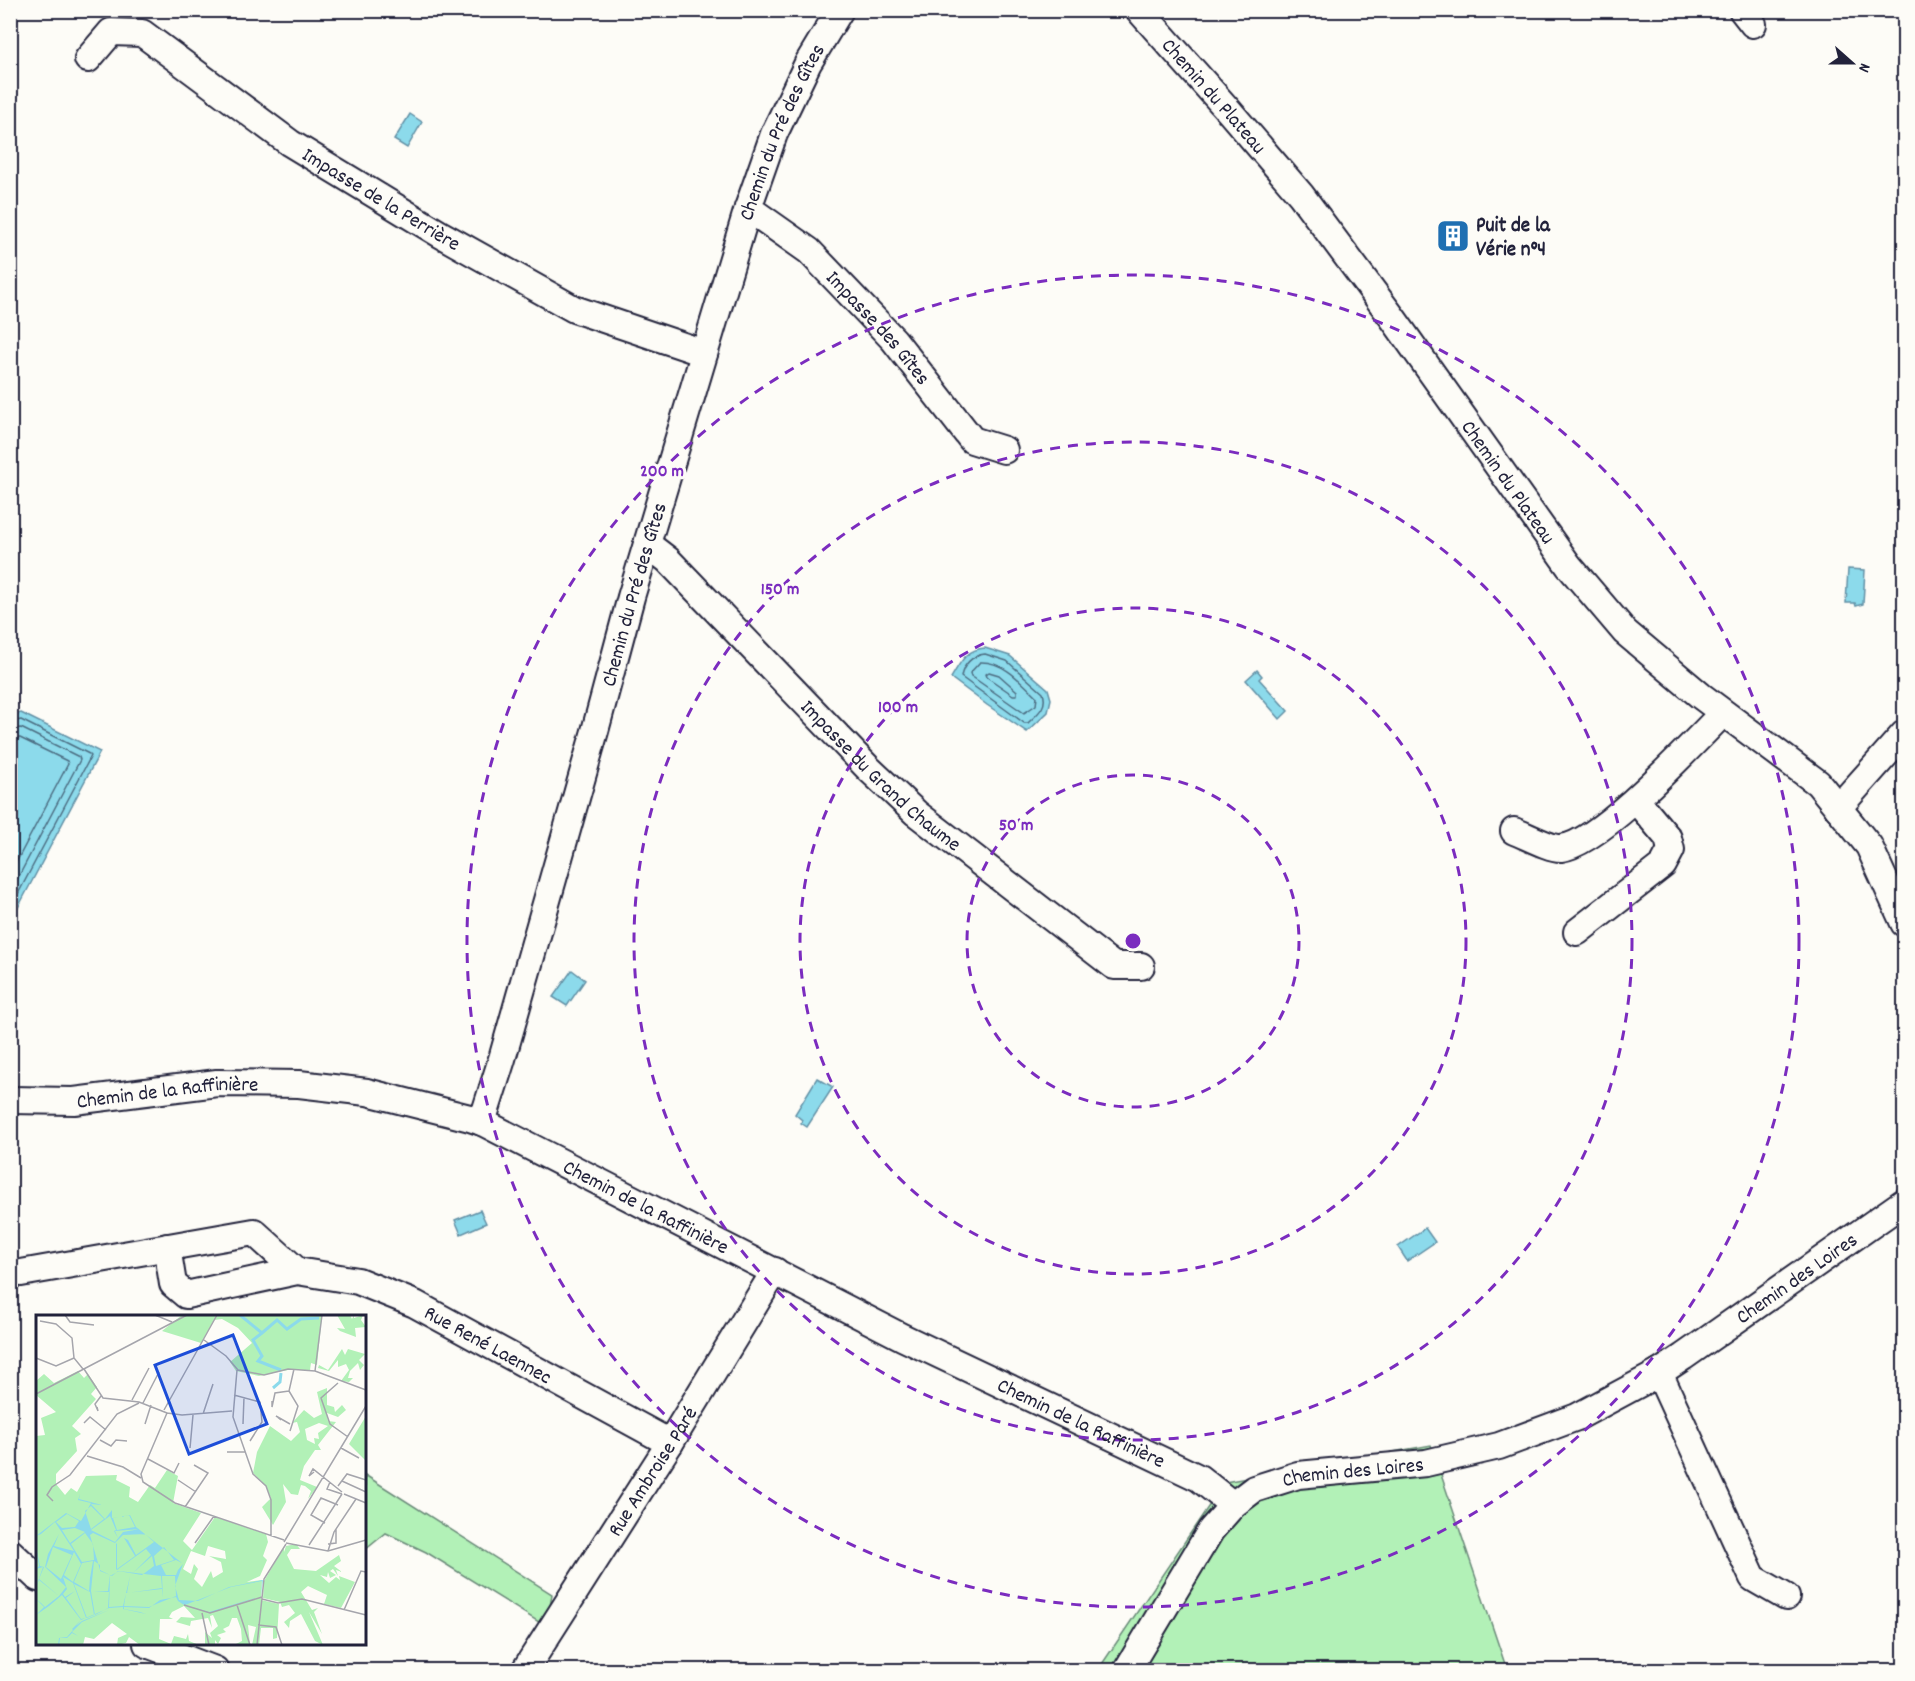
<svg xmlns="http://www.w3.org/2000/svg" width="1915" height="1681" font-family="Dekko,sans-serif">
  <style>
    .green { fill: #b2f1b7; stroke: #6a8a79; stroke-width: 1.5 }
    .water { fill: #8cdaeb; stroke: #6290a5; stroke-width: 1.5 }
    .lines { fill: none; stroke-linecap: round; stroke-linejoin: round }
    .shore { stroke: #4c6c81; stroke-width: 1.5 }
    .street-casing { stroke: #22223b; stroke-width: 30 }
    .street { stroke: #fdfcf7; stroke-width: 26 }
    .ring { fill: none; stroke: #7b2cbf; stroke-width: 3; stroke-dasharray: 10 8 }
    .labels { text-anchor: middle; stroke-width: 6; stroke-linejoin: round; paint-order: stroke }
    .street-label { font-size: 21px; fill: #22223b; stroke: #fdfcf7 }
    .poi-label { font-size: 21px; font-weight: bold; fill: #22223b; stroke: #fdfcf7; text-anchor: start }
    .inset-river { fill: none; stroke: #8cdaeb; stroke-width: 3 }
    .inset-road { fill: none; stroke: #a5a5ac; stroke-width: 1.5 }
    .view { fill: #1d4ed8; fill-opacity: 0.15; stroke: #1d4ed8; stroke-width: 3 }
    .inset-edge { fill: none; stroke: #22223b; stroke-width: 3 }
    .centre { fill: #7b2cbf; stroke: #fdfcf7; stroke-width: 3 }
    .ring-label { font-size: 18px; text-anchor: middle; font-weight: bold; fill: #7b2cbf; stroke: #fdfcf7; stroke-width: 6; stroke-linejoin: round; paint-order: stroke }
  </style>
  <rect width="100%" height="100%" fill="#fdfcf7"/>
  <filter id="ink" filterUnits="userSpaceOnUse"><feTurbulence type="fractalNoise" baseFrequency=".0167" numOctaves="2"/><feDisplacementMap in="SourceGraphic" scale="12" xChannelSelector="R" yChannelSelector="G"/><feConvolveMatrix kernelMatrix="1 2 1 2 8 2 1 2 1" color-interpolation-filters="sRGB"/></filter>
  <g filter="url(#ink)">
    <path class="green" d="M1431,1445L1507,1670H1098L1225,1482Z
      M365,1475L552,1594L550,1607L542,1624L426,1552L386,1533L365,1550Z"/>
    <path class="water" d="M410,114L422,122L407,148L394,140Z
      M1848,569L1865,570L1863,604L1856,606L1855,603H1846Z
      M985,648L1010,656L1048,689L1051,699L1048,712L1027,732L987,705L951,678C960,663 966,649 985,648Z
      M1257,670L1262,676L1259,679L1288,711L1280,719L1246,680Z
      M21,713L100,752L11,921L12,872L10,864V716Z
      M572,970L585,980L567,1006L553,997Z
      M817,1078L833,1087L807,1127L801,1123L802,1120L795,1114Z
      M480,1210L486,1223L461,1234L455,1220Z
      M1425,1228L1435,1242L1407,1261L1398,1247Z"/>
    <g class="lines">
      <path class="shore" d="M985,654L1007,661L1043,693C1048,707 1037,714 1028,723H1024L961,677C963,665 972,655 985,654Z
        M980,662C1004,661 1021,682 1037,697L1036,705L1024,713L971,676L970,673Z
        M989,672L999,675L1017,691V695H1013L987,677L986,674Z
        M10,722L21,720L89,754L91,756L10,909
        M10,729L21,728L79,757L80,760L10,893
        M10,738H20L67,761L68,764L10,874"/>
      <defs>
        <g id="street">
          <path id="s1" d="M1139,10L1229,111L1301,195L1392,317L1569,566L1625,632L1701,696L1818,783L1869,846L1904,923"/>
          <path d="M1742,10L1753,24"/>
          <path id="s2" d="M88,59L111,32L142,33L290,143L440,234L574,309L704,353"/>
          <path id="s3" d="M748,208L809,251L894,340L972,440L1004,450"/>
          <path id="s4" d="M647,547L655,550L668,560L869,769L916,813L1114,966H1141"/>
          <path d="M1838,808L1904,734"/>
          <path d="M1514,831C1525,835 1551,849 1561,848C1600,844 1693,743 1723,713"/>
          <path d="M1577,932L1663,865L1671,850L1668,838L1636,800"/>
          <path id="s5" d="M10,1100L74,1101L217,1083L299,1084L367,1092L470,1118L482,1122L902,1337L1199,1478L1233,1505"/>
          <path id="s6" d="M482,1122L502,1059L595,731L631,597L748,208L774,134L808,63L840,10"/>
          <path id="s7" d="M167,1247L173,1284L186,1295L297,1271L358,1281L415,1304L670,1443"/>
          <path d="M21,1273L254,1232L297,1271"/>
          <path d="M1659,1373L1753,1578L1786,1597"/>
          <path d="M10,1552L38,1578"/>
          <path d="M147,1644L215,1670"/>
          <path id="s8" d="M525,1670L670,1443L775,1271"/>
          <path id="s9" d="M1127,1670L1211,1530L1233,1505L1254,1489L1298,1475L1426,1463L1499,1446L1577,1417L1659,1373L1683,1357L1904,1202"/>
        </g>
      </defs>
      <use href="#street" class="street-casing"/>
      <use href="#street" class="street"/>
    </g>
  </g>
  <g class="ring">
    <circle cx="1133" cy="941" r="166"/>
    <circle cx="1133" cy="941" r="333"/>
    <circle cx="1133" cy="941" r="499"/>
    <circle cx="1133" cy="941" r="666"/>
  </g>
  <defs>
    <symbol id="building-square" viewBox="-11 -11 22 22"><rect x="-9" y="-9" width="18" height="18" rx="4" fill="#1f6fb2" stroke="#fdfcf7"/><path d="M-4-6H4V6H1V3H-1V6H-4ZM-2.5-4.3h1.7v1.8h-1.7ZM.8-4.3h1.7v1.8H.8ZM-2.5-1h1.7V.8h-1.7ZM.8-1h1.7V.8H.8Z" fill="#fff"/></symbol>
  </defs>
  <g fill-rule="evenodd">
    <use href="#building-square" x="1434" y="217" width="38" height="38"/>
  </g>
  <g class="labels">
    <g class="street-label">
      <text dy="7" stroke="none"><textPath href="#s1" startOffset="114">Chemin du Plateau</textPath></text>
      <text dy="7" stroke="none"><textPath href="#s6" startOffset="1035">Chemin du Pré des Gîtes</textPath></text>
      <text dy="7" stroke="none"><textPath href="#s2" startOffset="358">Impasse de la Perrière</textPath></text>
      <text dy="7" stroke="none"><textPath href="#s3" startOffset="178">Impasse des Gîtes</textPath></text>
      <text dy="7" stroke="none"><textPath href="#s1" startOffset="600">Chemin du Plateau</textPath></text>
      <text dy="7" stroke="none"><textPath href="#s6" startOffset="549">Chemin du Pré des Gîtes</textPath></text>
      <text dy="7" stroke="none"><textPath href="#s4" startOffset="328">Impasse du Grand Chaume</textPath></text>
      <text dy="7" stroke="none"><textPath href="#s5" startOffset="158">Chemin de la Raffinière</textPath></text>
      <text dy="7" stroke="none"><textPath href="#s5" startOffset="662">Chemin de la Raffinière</textPath></text>
      <text dy="7" stroke="none"><textPath href="#s9" startOffset="816">Chemin des Loires</textPath></text>
      <text dy="7" stroke="none"><textPath href="#s7" startOffset="375">Rue René Laennec</textPath></text>
      <text dy="7" stroke="none"><textPath href="#s5" startOffset="1148">Chemin de la Raffinière</textPath></text>
      <text dy="7" stroke="none"><textPath href="#s8" startOffset="236">Rue Ambroise Paré</textPath></text>
      <text dy="7" stroke="none"><textPath href="#s9" startOffset="324">Chemin des Loires</textPath></text>
    </g>
    <g class="poi-label">
      <text x="1476" y="231">Puit de la<tspan x="1476" dy="24">Vérie n°4</tspan></text>
    </g>
  </g>
  <g transform="translate(36 1315)">
    <rect width="330" height="330" fill="#fdfcf7"/>
    <path d="M146,0H286L281,50L275,48L274,55H252L223,61L200,56L194,47L216,28L202,13L186,4L178,5L165,28L126,16ZM301,0H314L316,4L318,0V3L327,0L325,5L330,12L319,13L320,22L304,16L301,13L309,14ZM306,34L309,40L312,34L329,39L323,45L328,50L324,55L322,48L314,56L312,63H317L313,67L305,66L313,55L310,49L302,52V45L293,56L282,53L283,50L292,55ZM42,56L48,63L52,59L61,72L55,79L60,84L36,111L45,119L39,123L41,136L20,159V169L29,180L35,173L41,177L50,161L81,160L80,165L94,172L93,182L102,187L114,170L119,173L131,155L142,161L137,188L165,198L147,226L156,235L179,202L230,219L232,227L227,241L231,245L224,261L211,267L226,265L225,285L243,289L241,323L237,324V313H225L223,330H216L220,312L212,310L214,330H198L206,326L205,314L201,303H196L193,311L187,314L190,317L181,320L185,323L182,329L179,325V330H169V317L176,323L174,318L182,311L177,300L174,301L176,313L172,303L155,306L154,311L140,307L145,302L159,303L148,291L136,297L133,302L137,304H124L123,324L135,329L138,321L150,324L152,319L153,326L163,330H104L93,322L90,328L81,330L82,323L91,319L76,308L58,324L49,322L47,330H0V121L9,120L5,103L20,97L0,80V66L8,59L18,68ZM172,231L189,236L190,244L173,241L185,247L187,257L177,263L175,256L166,272L158,264L162,254L158,249L155,259L147,254L155,236L169,241ZM291,73V90L298,92L299,97L306,90L310,95L302,102L291,98L292,106L300,107L282,130L285,135H279L268,151L264,165L281,172L272,184L275,176L269,171L265,170L262,180L255,179L247,169L250,187L237,210L226,192L235,183L230,171L217,158L221,137L234,111L255,126L264,117L261,107L256,108L268,95L278,103L286,99L281,77ZM283,108L292,111L282,118L283,124L278,123L279,129L271,125L269,114ZM330,101V146L313,129ZM260,229L264,234H255L251,240L258,254L280,256L303,240L305,246L298,251L306,257L300,255L302,261L297,254L294,256L300,260L294,263L292,257L291,262L284,260L293,268L300,262L304,265L303,261L319,267L305,293L288,289L291,280L272,271L265,277L276,295L282,293L278,297L286,319L273,297L287,330L279,326L265,299L254,306L253,313L248,307L259,298L253,290L246,292L244,287L227,283L228,266L248,232V237L250,231Z" fill="#b2f1b7" fill-rule="evenodd"/>
    <path d="M45,176L44,179L43,184L66,190L55,189L69,204L76,195V203L94,200L100,212L146,248L140,245L125,250L130,260H140L142,255L147,249L139,271L143,285L162,286L193,272L227,265L225,281L174,298L148,290L142,286L140,282L124,285L113,293L88,292V294L104,297L110,299L87,294V292L73,293L45,305L40,311L46,306L73,295L46,307L36,317L42,321L36,318L31,323H24L23,330H22L23,323L31,322L37,315L13,291L0,300L8,292L0,284L5,288L15,277L5,288L9,292L23,281L3,265L0,272L7,252L0,254L3,251L0,232L4,251L8,252L3,264L23,281L30,272L9,252L12,239L23,219L18,231L38,236L19,207L5,219L0,221L30,198L45,206L55,188L42,185ZM55,191L68,204L55,214L49,196ZM31,199L43,206L39,212L26,213L20,207ZM93,200L99,212L81,215L77,203ZM74,201L80,215L78,216L82,223L79,216L104,214L87,217L79,227L55,215ZM39,213L49,217L34,228L26,215ZM49,218L57,229L58,245L46,247L35,229ZM57,218L79,228L87,220L109,219L118,227L100,240L92,225L88,223L99,241L81,254V229L80,228V254L81,255L110,234L115,240L97,258L116,241L118,251L106,260L82,256L76,261L64,255L54,220ZM17,232L36,240L25,264L10,252ZM128,232L138,245L120,251L118,241ZM38,237L45,249L37,267L28,260ZM57,246L54,263L53,276L38,267L46,248ZM58,246L64,250V256L74,260L72,276L58,277H73L72,293L59,300L55,276ZM83,256L125,261L126,273L91,278L94,261L87,291L73,292L74,261ZM126,261H139L140,281L113,292L88,291L90,278L126,274L127,283ZM27,262L37,268L50,303L45,304L30,283L39,276L29,282L27,279L31,274ZM226,266L225,281L173,297L149,290L195,272ZM38,269L54,277L58,300L51,303ZM26,280L45,305L36,314L13,291Z" fill="#8cdaeb" fill-rule="evenodd"/>
    <path class="inset-river" d="M204,0L226,18L241,5L251,14L265,4L283,3M226,18L217,25L226,41L222,46L245,55M237,73L244,67L245,58"/>
    <path class="inset-road" d="M29,0L34,7L58,10M119,0L136,7M4,6L20,9L36,23L38,43L47,54M168,25L190,41L202,55L228,60L252,54L279,56L330,75M0,43L20,51L38,43M48,54L67,83L103,87L131,98L105,159L107,167L139,188L248,225M201,55L197,102L217,159L230,171L235,185V221M279,56L286,0M302,68L285,83L294,109L312,122M0,79L151,0M198,80L224,87L226,107L214,126M96,85L113,53M236,86V92L239,78L253,76M107,88L123,57M61,92L62,96L59,89L65,81M128,95L181,0M131,98L146,100L196,96M167,99L177,69M245,105L240,101L254,109M48,108L54,102L70,115M109,109L115,90M207,109L208,82M254,116L262,91L253,76L258,54M64,125L75,131L80,125L91,126M154,133L157,100M305,133L323,143M191,137H209M51,141L87,152L105,163M112,144L138,158L143,148M278,157L273,161L277,154L306,177M142,165L160,177M306,166L330,177M294,167L291,174L306,179M302,171L311,159L330,165M308,179L330,188M17,186L11,180L16,172L34,160L81,99L103,88M149,192L172,158L158,150M289,208L275,200L285,183L302,190M248,227L330,91M159,228L178,201M250,228L292,236L330,225M292,229L300,228V214M273,230L306,179M292,236L298,217L320,184M226,284L242,288L266,284L330,300M148,290L174,298L226,282M201,290L214,330M308,295L325,256L330,257M166,298L173,330M222,310L240,312L246,330M221,330L228,264L250,229"/>
    <path class="view" d="M197,20L231,109L153,139L119,50Z"/>
    <rect width="330" height="330" class="inset-edge"/>
  </g>
  <circle cx="1133" cy="941" r="9" class="centre"/>
  <g class="ring-label">
    <text x="662" y="476">200 m</text>
    <text x="780" y="594">150 m</text>
    <text x="898" y="712">100 m</text>
    <text x="1016" y="830">50 m</text>
  </g>
  <rect width="1915" height="1681" fill="none" stroke="#fdfcf7" stroke-width="36"/>
  <rect x="18" y="18" width="1879" height="1645" fill="none" stroke="#22223b" stroke-width="2" filter="url(#ink)"/>
  <g transform="translate(1852 63) rotate(111)" stroke="#fdfcf7" stroke-width="4.5" paint-order="stroke">
  <path d="M0-4.5L10 22L0 15L-10 22Z" fill="#22223b"/>
  <text y="-9" font-size="16" font-weight="bold" text-anchor="middle" fill="#22223b">N</text>
  </g>
</svg>
